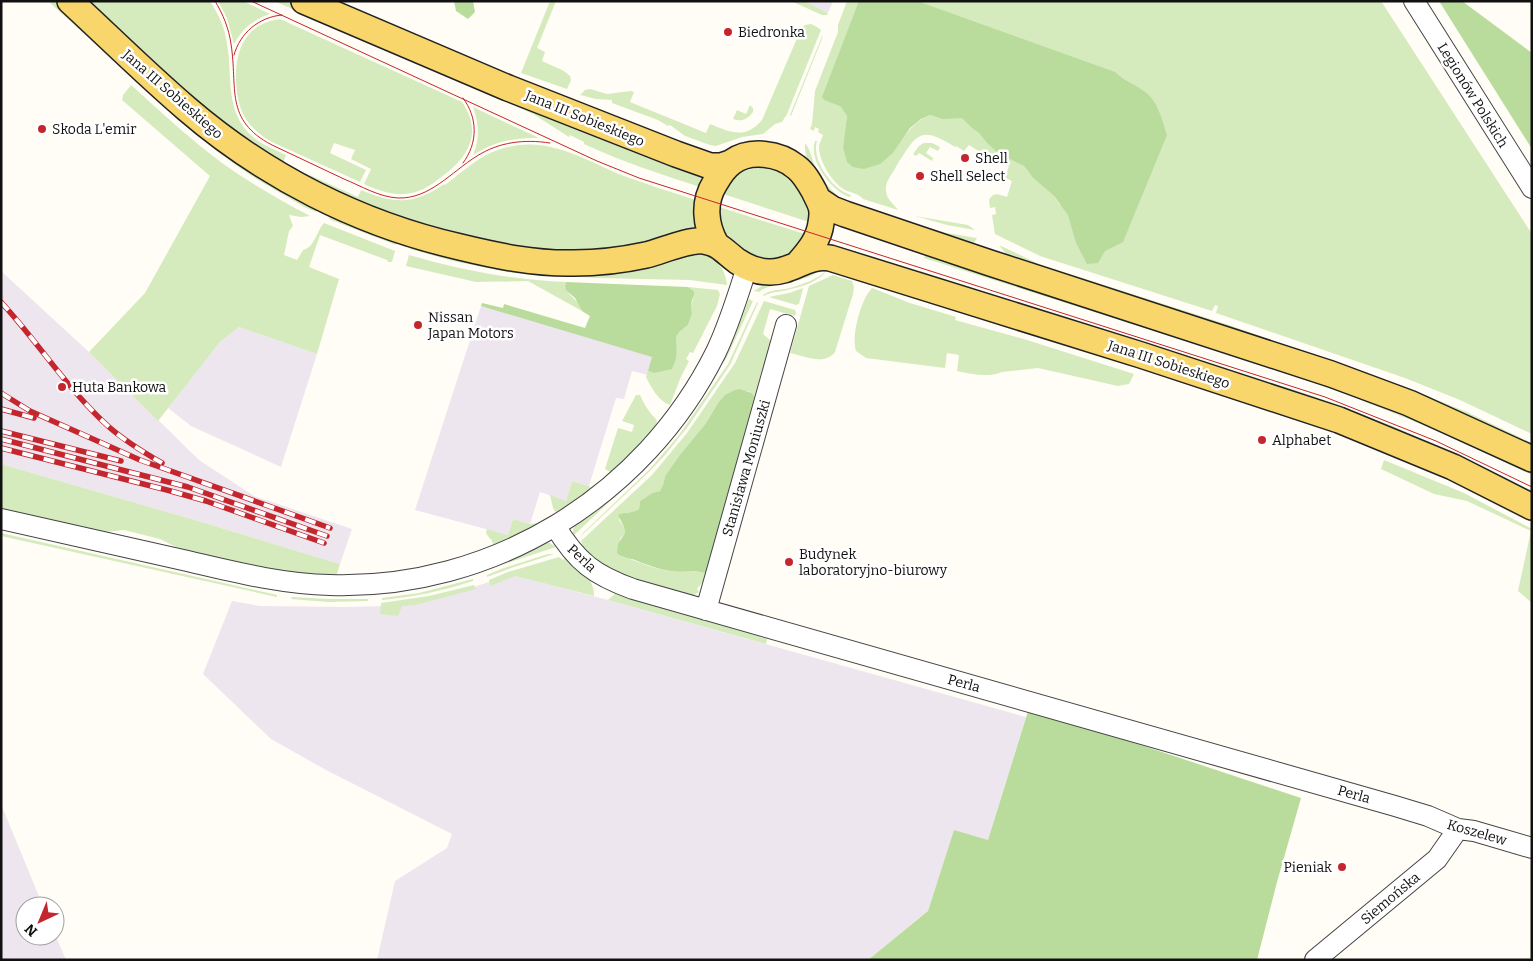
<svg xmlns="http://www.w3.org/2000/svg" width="1533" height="961" font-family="Bitter,serif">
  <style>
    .industrial { fill: #eee6ef }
    .green { fill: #d5ebbd; fill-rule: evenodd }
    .forest { fill: #b9dc9c }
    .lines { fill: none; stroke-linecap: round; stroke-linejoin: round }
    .minor-casing { stroke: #444; stroke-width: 22 }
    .major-casing { stroke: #222; stroke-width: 28 }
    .minor { stroke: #fff; stroke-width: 20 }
    .major { stroke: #f9d66b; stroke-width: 25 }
    .tram { stroke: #c4262e; stroke-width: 1 }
    .rail-casing { stroke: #c4262e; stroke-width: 5.5 }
    .rail { stroke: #fff; stroke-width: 4; stroke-dasharray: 11; stroke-linecap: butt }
    .poi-dot { fill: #c4262e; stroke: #fff; stroke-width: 2 }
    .labels { text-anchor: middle; stroke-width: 5; stroke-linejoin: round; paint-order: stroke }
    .poi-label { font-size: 14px; fill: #111; stroke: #fff; text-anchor: start }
    .street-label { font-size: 14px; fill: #111; stroke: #fff }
  </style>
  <rect width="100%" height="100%" fill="#fffdf5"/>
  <path class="industrial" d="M805,1H833L828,13Z
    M1,271L89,352L199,460L254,496L352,529L340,564L188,518L1,464Z
    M482,303L653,354L648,375L632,371L624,399L616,398L589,486L572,481L566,501L540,492L530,524L513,519L508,535L415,510Z
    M239,327L317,354L281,467L191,426L168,408L220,342Z
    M512,575L608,600L1026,717L988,840L954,831L928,911L868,960H377L395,881L447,848L452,834L326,770L271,739L203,674L232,601L260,606L344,607L390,606L451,594Z
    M1,804L43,906H25V936H55V934L66,960H1Z"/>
  <path class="green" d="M48,1H60L126,70L125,71Z
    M82,1H210C219,15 225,28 227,44C233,77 224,112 253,137C262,145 275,150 286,155L283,163L358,197L361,190C393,204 415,205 444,184L445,185C464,171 479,155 504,148C548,135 585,160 624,176C649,185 674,193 699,201L701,231L611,254L504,249L359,207L238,140Z
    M218,1H243L270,14C254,19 242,29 234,44L227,18Z
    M274,1H287L368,36L708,174L703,188C663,175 623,162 584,144V142L570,135L569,137L533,114L380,43L364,37L349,34L321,23L322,22Z
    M550,1H556L537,48L545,52L542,61L564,71L570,76L571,80L567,89L521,73Z
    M791,1H805L828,13L827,15H822Z
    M847,1H1381L1532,234V434L1460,400L1405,378L1216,313L1218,306L1215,305L1212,311L1040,256L995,234L992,215L996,214L995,207L990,208L989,200C994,191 999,195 1007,197L1012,181L1005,178L1009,166L988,159L984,163H980V152L969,145L964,151L956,146L955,147C920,125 917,134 897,165C893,173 885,181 886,190C886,199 893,203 898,210L863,199C858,193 851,193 845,190C833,184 818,160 819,146C820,142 822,138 823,135L818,132L819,129L815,127L814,131L810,129L812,124L815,91L838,32V25ZM842,76L942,119L930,115C912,122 904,137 893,153L843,147L847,116L840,106ZM979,133L1074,166L1060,205L1054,196L1033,178L1024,166L986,142Z
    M280,19L462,102C484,134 467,159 440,178C430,186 419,193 405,194C390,195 377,190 364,184L371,169L351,159L355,150L334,143L330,153L366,170L360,182L272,142C263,137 255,131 248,122C239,110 237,96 236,82C235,50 245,24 280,19Z
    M811,24L817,27L821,30L787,114L782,122L775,124L763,134L742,137L716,146L710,145L685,136L670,125L668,126L658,120L612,103V100L596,99L580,95L585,90L590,89L607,94L631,91L634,92L630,102L706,133L710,124C730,132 745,140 762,120L801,29L805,25Z
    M823,34L822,39L791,116L790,115Z
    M135,81H138L319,205L316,212C304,208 293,200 282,194C227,164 181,123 135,81Z
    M131,85C161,112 190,139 222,163C250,183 280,200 310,216L301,217L289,215L293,226L289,231L284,255L297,260L303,250C315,247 316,232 324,223L395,251L392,262H388L387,260L320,235L309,267L339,279L317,354L239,327L220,342L158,421L89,352L145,293L210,176L122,100L123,95Z
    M750,105L753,108V112C747,120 741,122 733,119L737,110L746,114Z
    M473,107L539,138C515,137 494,142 473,155C480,139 479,123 473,107Z
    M815,141H817C811,160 833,190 851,195L850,197C832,192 808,160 815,141Z
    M805,143C811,150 812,161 816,169C822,182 832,189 841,200L834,201C823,185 803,164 805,143Z
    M924,143H932L940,147L938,151L930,147L926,153L933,158L932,161L919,153L916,156L913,154L919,146Z
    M760,168C785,170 792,181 804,201C810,211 810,210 812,223L720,193C733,178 739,169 760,168Z
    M716,206L808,235C804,240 800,246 795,250C781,263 758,260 744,249C736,242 730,235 719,231Z
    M331,211L398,237L396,245L331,220L329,218Z
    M915,216L968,225L975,230L947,225Z
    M907,222L947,233L977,238L973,244L906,224Z
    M412,242L469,257L691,250C711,256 724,261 727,285L690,280L597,278L513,273L453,261L410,249Z
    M999,245L1039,264L1229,325L1415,391L1467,412L1532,443V451L1058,278L1027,262L1006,254Z
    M926,252L1320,378L1532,468V475L1443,433L1351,396L1274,369L924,258Z
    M409,255C461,270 512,280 566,282L565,286C568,296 579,300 582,311L528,281L476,282L406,266Z
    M820,269C806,285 774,280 759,292L754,291L765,284Z
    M826,271C819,283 796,288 783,291C776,292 771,292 764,296L763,295C770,290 777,290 786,289C798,286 817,280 826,271Z
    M920,271L1310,395C1386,421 1460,454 1532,491V497L918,277Z
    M833,275L852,281L854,287L853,294L835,352C824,366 804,356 790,353L809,286Z
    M688,287L718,290L720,294L717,306L693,353L690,352L686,359L689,361L680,379L670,405C659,402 651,387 646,377L648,371L654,373L676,357C675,339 672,335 688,325L692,314L691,303L693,300L694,291Z
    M803,288L799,304L796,305L769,297L789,293Z
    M872,288L910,303L956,317L955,320L1027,340L1134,374L1129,384L1118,386L1038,368L1002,372C987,378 972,374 957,371L959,355L947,353L945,368L866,358L856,351C851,336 861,299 872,288Z
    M749,299L753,301L726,359L679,428L663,449L641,472L573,536V529L577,522L691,408L728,351Z
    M764,301L795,310L796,313L795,316L770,309L763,334L769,339L772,344L760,377L759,386L755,398L752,393L748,391L718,403L706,423L679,456L665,476L663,485L660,491L652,493L640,501L639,509L635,512L622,513L619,520L624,527L625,533L620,539L622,557C633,559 642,564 652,567C665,571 678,573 691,571C696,571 702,573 707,573L702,583L697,589L699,592L692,596L623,578L580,549L583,546L581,541L652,475L687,433L735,363Z
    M757,302L758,303L730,365L689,425L665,455L650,471L580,537L583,533L649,470L679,435L728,364Z
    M988,322L1001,323L1130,363L1132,367Z
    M636,395H640C643,402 647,409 652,415C654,417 657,419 657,422C657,430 619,465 612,473L605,469L618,428L632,432L634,425L622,421Z
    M1384,460L1464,493L1532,529V603L1518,591L1531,531L1467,501L1434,494L1381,469Z
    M1,464L188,518L340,564L336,577L281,573L186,552L160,539L124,530L105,532L1,511Z
    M572,481L589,486L592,490L556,513L553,508L550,495L566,501Z
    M513,519L530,524L539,523L494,546L491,539H490L486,533L487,529L508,535Z
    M1,533L277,595V597L1,536Z
    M541,543H550L556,547L486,570L489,567Z
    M548,554H554L514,567L487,577V575L504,568Z
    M559,557L563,560L566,557C578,568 595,578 594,596L515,576L490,586L489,580L508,572Z
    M473,579V581C443,591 413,597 382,600V598L419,593Z
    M474,585L476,589L415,605L402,606L398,616L380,614L381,603L429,596Z
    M618,591L759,635L760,637L767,639L766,644L608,600Z
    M292,597L329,599H368V601L328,602L291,599Z"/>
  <path class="forest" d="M454,1H473L475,12L468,19L456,11Z
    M859,1H917L1115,72C1124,81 1135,84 1145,92C1158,101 1162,120 1167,135L1123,242L1105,251L1098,263L1087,264L1076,243L1068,215L1054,196L1033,178L1024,166L998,153L986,142L979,133L972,128L962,118L942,119L930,115L921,119L910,128L893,153L880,164L864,169L853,167L847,162L843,147L847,116L840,106L824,100L822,97Z
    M1439,1H1462L1532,53V149Z
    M566,282L688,287L694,291V295L691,303L692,314L688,325C669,338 679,339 676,357C676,361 673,365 672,369L654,373L648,371L652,357L481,306L482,303L503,308L504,304L585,328L590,316L582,311L575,298L566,290L565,286Z
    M739,389L752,393L755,398L707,573C702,573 697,571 692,571C671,574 654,568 635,560C628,558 623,558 617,553L618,544L625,533L624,527L618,515C625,511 633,514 639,509L640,501L652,493L660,491L663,485L665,476L679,456L706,423L718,403L725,395L733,391Z
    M1029,708L1301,798L1277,882L1257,960H868L928,911L954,830L988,840Z"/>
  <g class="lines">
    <defs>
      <path id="minor" d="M1414,1L1532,188
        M1,519C62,533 122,546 183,560C231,571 280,584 330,585C492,590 644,497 716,352C729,325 738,295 747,267
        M555,526C577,562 594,575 633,589L1395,806L1428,816L1458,829L1474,831L1532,848
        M706,610L786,325
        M1315,960L1437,859L1458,829"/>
      <path id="major" d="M70,1C109,37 147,75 187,109C265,176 359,224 460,247C497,256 535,264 574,263C598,263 623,260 646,255C662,251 689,239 704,241C719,243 726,253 737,261C746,267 758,272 769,272C792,273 807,254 830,258L1141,355L1339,420L1453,467L1532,507
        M304,1L508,88L676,154L710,166H721L730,163
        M820,201L832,209L845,214L990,263L1331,374L1409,403L1532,459
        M716,244C705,225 703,202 715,183C719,176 725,167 732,162C750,149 779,153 796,167C804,173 809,182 814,191C820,204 824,207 821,223C819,240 808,252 797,265"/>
    </defs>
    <use href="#minor" class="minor-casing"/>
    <use href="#major" class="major-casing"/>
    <use href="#minor" class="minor"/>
    <use href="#major" class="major"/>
    <path class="tram" d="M215,1C223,14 229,29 231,44C238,88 224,120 272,145C296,156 320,168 344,179C361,186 379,197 398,198C430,199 451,172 477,156C499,142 524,139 550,143
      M251,1L597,161L639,178L1325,397L1436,441L1532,487
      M234,55C240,33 259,17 282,15
      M463,98C478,118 478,143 463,163"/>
    <defs>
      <path id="rail" d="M1,302C38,342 68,390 109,427C125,441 143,452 162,463
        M1,393L30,411L140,460L330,528
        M1,409L34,418
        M1,431L121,461
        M1,439L188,487L327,536
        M1,448L167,490L206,501L324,543"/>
    </defs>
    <use href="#rail" class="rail-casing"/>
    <use href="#rail" class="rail"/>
  </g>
  <g class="poi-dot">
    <circle cx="728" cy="32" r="5"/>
    <circle cx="42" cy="129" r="5"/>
    <circle cx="965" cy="158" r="5"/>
    <circle cx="920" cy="176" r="5"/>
    <circle cx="418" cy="325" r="5"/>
    <circle cx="62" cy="387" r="5"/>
    <circle cx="1262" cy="440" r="5"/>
    <circle cx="789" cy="562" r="5"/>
    <circle cx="1342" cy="867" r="5"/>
  </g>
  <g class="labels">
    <g class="poi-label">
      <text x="738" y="37">Biedronka</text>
      <text x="52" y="134">Skoda L'emir</text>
      <text x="975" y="163">Shell</text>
      <text x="930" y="181">Shell Select</text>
      <text x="428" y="322">Nissan<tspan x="428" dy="16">Japan Motors</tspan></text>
      <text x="72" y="392">Huta Bankowa</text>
      <text x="1272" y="445">Alphabet</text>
      <text x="799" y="559">Budynek<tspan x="799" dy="16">laboratoryjno-biurowy</tspan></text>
      <text x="1332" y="872" text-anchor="end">Pieniak</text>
    </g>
    <g class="street-label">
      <text transform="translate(173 94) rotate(41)" y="5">Jana III Sobieskiego</text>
      <text transform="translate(1473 95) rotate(58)" y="5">Legionów Polskich</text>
      <text transform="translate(585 118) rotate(22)" y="5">Jana III Sobieskiego</text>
      <text transform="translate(1169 364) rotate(18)" y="5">Jana III Sobieskiego</text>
      <text transform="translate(746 468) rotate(-74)" y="5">Stanisława Moniuszki</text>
      <text transform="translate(582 558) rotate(43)" y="5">Perla</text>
      <text transform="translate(964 683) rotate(15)" y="5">Perla</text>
      <text transform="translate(1354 794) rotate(16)" y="5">Perla</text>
      <text transform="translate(1477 832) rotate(16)" y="5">Koszelew</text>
      <text transform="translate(1390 898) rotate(-40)" y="5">Siemońska</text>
    </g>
  </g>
  <rect width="1533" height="961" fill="none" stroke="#111111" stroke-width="5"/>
  <g transform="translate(40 921) rotate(224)"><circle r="24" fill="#ffffff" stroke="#a0a0a0"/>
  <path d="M0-4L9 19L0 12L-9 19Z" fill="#c4262e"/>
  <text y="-8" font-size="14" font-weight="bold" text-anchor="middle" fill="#111111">N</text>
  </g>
</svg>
